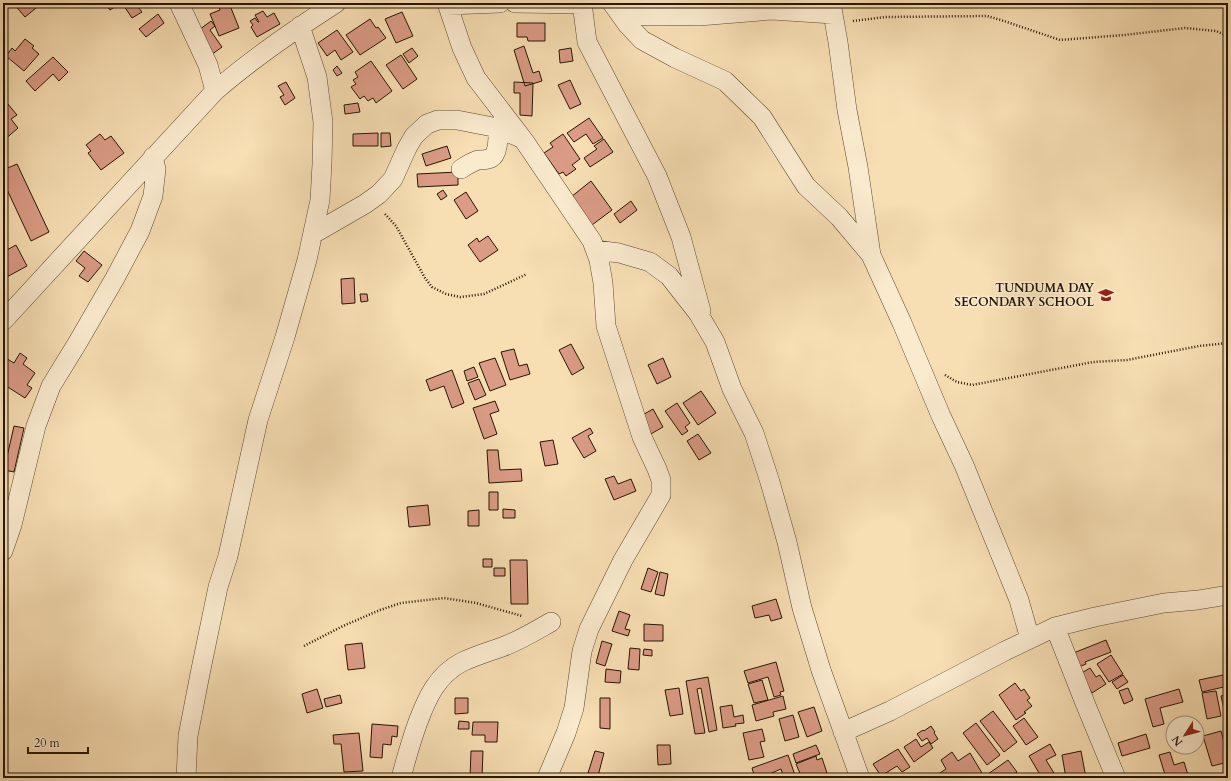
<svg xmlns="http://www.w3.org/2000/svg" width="1231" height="781" font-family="Cardo,serif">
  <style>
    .building { fill: #db9b85; stroke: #261501 }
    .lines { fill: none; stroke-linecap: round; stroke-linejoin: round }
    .street-casing { stroke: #5a472e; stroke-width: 20 }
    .path { stroke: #261501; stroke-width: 2.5; stroke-dasharray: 1 2; stroke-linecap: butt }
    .street { stroke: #faeace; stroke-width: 19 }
    .labels { text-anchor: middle; stroke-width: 3; stroke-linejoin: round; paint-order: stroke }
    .poi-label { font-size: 12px; font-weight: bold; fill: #261501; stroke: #faeace; text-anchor: end }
  </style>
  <rect width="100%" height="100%" fill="#f7deb3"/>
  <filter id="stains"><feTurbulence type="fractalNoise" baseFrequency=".005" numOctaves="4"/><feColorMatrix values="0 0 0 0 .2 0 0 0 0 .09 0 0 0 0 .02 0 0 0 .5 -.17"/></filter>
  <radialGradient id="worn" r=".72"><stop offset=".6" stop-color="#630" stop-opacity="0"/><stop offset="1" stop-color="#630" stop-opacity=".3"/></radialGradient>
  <path class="building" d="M13,3H31L36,8L25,17Z
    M105,3H121L110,10Z
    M122,3H135L142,12L132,18Z
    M227,3H229L239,28L219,36L210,14L220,10L219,6Z
    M263,11L267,17L274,13L280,24L257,37L251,27L253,25L250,21L255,18L258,22H259L255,15Z
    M402,12L413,36L396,43L385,19Z
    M158,14L164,23L146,37L139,29Z
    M370,19L376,28L378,27L386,38L360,55L346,35Z
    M211,21L215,26L210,30L222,47L211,55L195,33Z
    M517,23H545V41H528L527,37H517Z
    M337,30L353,52L341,60L335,50L327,56L318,43Z
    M25,39L34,46L32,48L39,54L24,71L6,56L12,48L15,51Z
    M524,46L533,73L539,71L542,81L525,86L514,50Z
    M412,48L418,56L409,63L403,54Z
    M571,48L573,61L560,63L559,50Z
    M401,55L417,79L403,89L386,65Z
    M53,57L68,72L59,81L53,74L35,91L26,81Z
    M371,61L392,91L376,103L373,98L368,101L364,96L360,99L351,87L356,84L353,80L358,77L355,72Z
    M337,66L342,73L337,76L333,70Z
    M570,80L581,104L570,109L558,85Z
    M286,82L295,98L285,105L280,97L284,95L278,86Z
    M514,82L533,83L532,116L520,115V93H514Z
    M3,98L17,115L11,119L18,128L3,141Z
    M358,103L360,112L345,114L344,105Z
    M589,118L603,138L593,144L586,134L574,142L567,133Z
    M378,133V146H353V134Z
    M381,133H390L391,146L381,147Z
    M100,134L105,140L111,136L124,153L101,170L88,153L91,151L86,145Z
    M563,134L580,159L572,165L576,169L566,176L563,172L559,174L544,153L553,147L550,143Z
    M604,139L613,152L590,167L584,158L597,149L594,146Z
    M447,146L451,158L426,166L422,154Z
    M17,164L49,232L31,241L3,181V170Z
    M458,172V185L418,187L417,174Z
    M591,181L612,210L592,225L571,197Z
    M443,190L447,196L441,200L437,194Z
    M466,192L478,211L466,219L454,200Z
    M631,201L637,210L620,223L614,214Z
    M488,236L498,250L480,262L468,245L477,238L479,242Z
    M16,245L27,266L3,279V252Z
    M84,251L102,265L88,282L79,276L85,268L76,261Z
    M354,278L355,303L342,304L341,279Z
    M360,294H367L368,301L361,302Z
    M571,344L584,368L572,375L559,350Z
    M514,349L519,366L527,364L530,374L510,380L501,352Z
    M20,353L27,358L23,364L35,373L27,385L32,388L25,398L3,384V358L4,357L14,363Z
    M495,358L506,385L490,391L479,363Z
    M663,358L671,377L657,384L648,365Z
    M474,367L478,377L467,381L464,371Z
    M452,370L464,403L452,408L444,386L430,391L426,380Z
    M479,379L486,395L475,400L468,383Z
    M701,391L716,413L698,425L683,403Z
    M495,401L499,411L490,414L497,434L484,439L473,408Z
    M677,403L690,423L685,427L688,431L682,435L665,411Z
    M653,409L663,427L649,435L639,417Z
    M14,426L24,428L14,472L4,470Z
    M590,428L593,433L588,436L596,451L584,458L572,438Z
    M698,434L711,453L699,460L687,441Z
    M553,440L558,464L545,466L540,442Z
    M487,450H498L500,470L521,469L522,481L489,483Z
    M614,476L618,484L631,479L636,491L614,500L605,479Z
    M489,492H498V510H489Z
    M428,505L430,525L409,527L407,507Z
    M503,509L515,510V518H503Z
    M479,510V526H468V511Z
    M483,559H492V567H483Z
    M510,560H527L528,604H511Z
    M494,568H505V576H494Z
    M648,568L658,572L651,592L641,589Z
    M660,572L668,574L664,596L655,594Z
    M776,599L782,618L771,621L769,615L755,618L752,606Z
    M619,611L630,615L625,629L630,630L628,636L612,631Z
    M644,624L663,625V641H644Z
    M1106,640L1111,652L1085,662L1086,664L1076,668L1071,654Z
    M602,641L612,644L605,666L596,663Z
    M362,643L365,668L348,670L345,645Z
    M630,648L640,649L639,670L628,669Z
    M644,649L652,650V656L643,655Z
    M1111,655L1123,674L1109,682L1097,664Z
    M776,662L784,691L780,692L781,695L774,697L768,677L748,683L744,671Z
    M1090,668L1096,677L1100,675L1106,684L1092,693L1080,674Z
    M606,669L621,671L620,683L605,682Z
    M1228,674V686L1202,692L1199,680Z
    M1123,675L1128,682L1117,689L1112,682Z
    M708,677L717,730L709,732L701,688L697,689L705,733L695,734L686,681Z
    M762,680L768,700L754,703L748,684Z
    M1015,683L1021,691L1024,689L1030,698L1027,700L1032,706L1024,712L1026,713L1016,720L999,695Z
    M679,688L683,714L670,716L665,690Z
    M1128,688L1133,700L1124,704L1119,691Z
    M317,689L323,708L307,713L302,694Z
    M1179,689L1183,702L1160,708L1164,724L1153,727L1145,699Z
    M1216,691L1221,716L1207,719L1202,693Z
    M1228,694V714H1225L1221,696Z
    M340,695L342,703L326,707L324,699Z
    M783,696L786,709L773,712L774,716L756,721L752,705Z
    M455,698H468V713L455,714Z
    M600,698H610V729L600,728Z
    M732,705L734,717L743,715L744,723L735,724L736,726L723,728L720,707Z
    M814,707L822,731L807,737L798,712Z
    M993,711L1017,742L1004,752L980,721Z
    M793,715L799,737L785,741L779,719Z
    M1024,718L1038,737L1026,745L1013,726Z
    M459,721L469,722V729H458Z
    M473,722H498L497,742H485V735H472Z
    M976,723L1000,755L987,765L963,733Z
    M372,724L398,726L397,737L392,736L391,745L383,744L382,758L370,757Z
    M931,726L935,732L934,733L938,739L931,744L927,738L922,741L917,734L923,730L924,731Z
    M762,729L765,741L760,742L764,757L749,760L743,733Z
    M1221,731L1228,756V762L1212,766L1203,736Z
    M359,733L363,771L344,772L341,744H334L333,735Z
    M1146,734L1150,748L1122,756L1118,743Z
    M916,739L921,747L929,742L933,748L914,762L904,747Z
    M1050,744L1056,755L1046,760L1057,778H1042L1029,756Z
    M657,745H670L671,764L658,765Z
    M816,745L820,754L796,763L793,754Z
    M898,749L910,767L902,772L897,766L881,776L873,764Z
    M471,751H483L482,778H470Z
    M595,751L604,753L598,776L588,773Z
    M1081,751L1086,778H1066L1062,755Z
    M952,752L958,761L970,753L982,773L975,778H935L934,777L946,769L941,760Z
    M1170,752L1174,765L1184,762L1188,775L1178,778H1166L1159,755Z
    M788,755L796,778H784L781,769L767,775L768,778H755L752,768Z
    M816,756L817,760L822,758L827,773L822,775L824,778H802L796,764Z
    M1008,760L1017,772L1008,778H990L988,774Z"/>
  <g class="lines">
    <defs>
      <path id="street" d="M179,3L208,65L215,91
        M447,3L462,48L476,78L525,142L592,241L599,260L603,283L606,326L642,437L657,469L661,480V495L623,560L589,629L582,651L574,708L566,733L547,778
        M515,3L582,4
        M582,3L587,42L657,176L681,237L701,311
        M612,3L627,24L642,40L675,58L725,81L762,117L806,186L839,217L871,255
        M831,3L838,42L847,110L858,167L871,255L902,323L941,416L964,465L1019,600L1030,639
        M448,5L500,3
        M621,15L699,16L772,10L833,14
        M461,169C467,165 472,162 478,160C482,160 487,160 491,158C499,154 498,135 498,128
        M313,234L365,204L379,194L393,179L407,148L414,136L427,124L438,120H457L498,128L521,138
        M596,250L619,253L650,262L669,276L698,313L715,342L732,389L754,433L770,482L787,542L802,608L821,670L860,778
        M3,321L215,91C253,58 294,30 336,3
        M3,551L12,525L36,426L51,386L78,342L115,278L140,231L153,196L156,169L153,157
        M1055,627L1085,703L1116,778
        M843,732L890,711L1005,651L1055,627L1095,617L1164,603L1198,600L1228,595
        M186,778L188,736L200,674L218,587L228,556L258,420L285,337L307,260L320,200L322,164L323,122L317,77L300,26
        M401,778C406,759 411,741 418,722C427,698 437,675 462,662C475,656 488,652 502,647C519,641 535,631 551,622"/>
    </defs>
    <use href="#street" class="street-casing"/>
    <path class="path" d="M853,21L885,17L987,16L1001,20L1060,40L1124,35L1185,28L1216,31L1228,36
      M385,214L396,226L425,278L432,287L446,294L460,297L484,294L527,274
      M945,375L957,382L972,385L1093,362L1127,360L1199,346L1228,343
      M304,646L343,626L380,610L401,603L444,598L476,603L522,616"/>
    <use href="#street" class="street"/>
  </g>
  <defs>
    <symbol id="school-bare" viewBox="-9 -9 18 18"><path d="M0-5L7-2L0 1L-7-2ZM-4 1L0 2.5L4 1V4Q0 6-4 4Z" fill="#8f2418" stroke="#faeace" stroke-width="2.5" paint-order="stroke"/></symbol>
  </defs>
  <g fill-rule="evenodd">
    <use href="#school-bare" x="1095" y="284" width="22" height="22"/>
  </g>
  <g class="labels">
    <g class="poi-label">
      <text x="1094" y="292">TUNDUMA DAY<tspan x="1094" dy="14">SECONDARY SCHOOL</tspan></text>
    </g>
  </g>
  <rect width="1231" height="781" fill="none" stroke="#f7deb3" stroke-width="16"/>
  <rect x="4" y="4" width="1223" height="773" fill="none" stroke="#261501" stroke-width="2"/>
  <rect x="8" y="8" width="1215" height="765" fill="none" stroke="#261501"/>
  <g transform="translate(1185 735) rotate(234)"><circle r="19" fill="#faeace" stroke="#a5957c"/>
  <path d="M0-3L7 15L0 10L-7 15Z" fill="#8f2418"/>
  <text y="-6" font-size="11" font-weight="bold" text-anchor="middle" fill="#261501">N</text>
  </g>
  <path d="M28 747v6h60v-6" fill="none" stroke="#261501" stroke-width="2"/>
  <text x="34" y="747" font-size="12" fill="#261501" stroke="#faeace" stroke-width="3" paint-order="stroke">20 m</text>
  <rect width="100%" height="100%" filter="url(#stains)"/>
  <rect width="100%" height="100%" fill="url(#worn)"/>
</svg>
